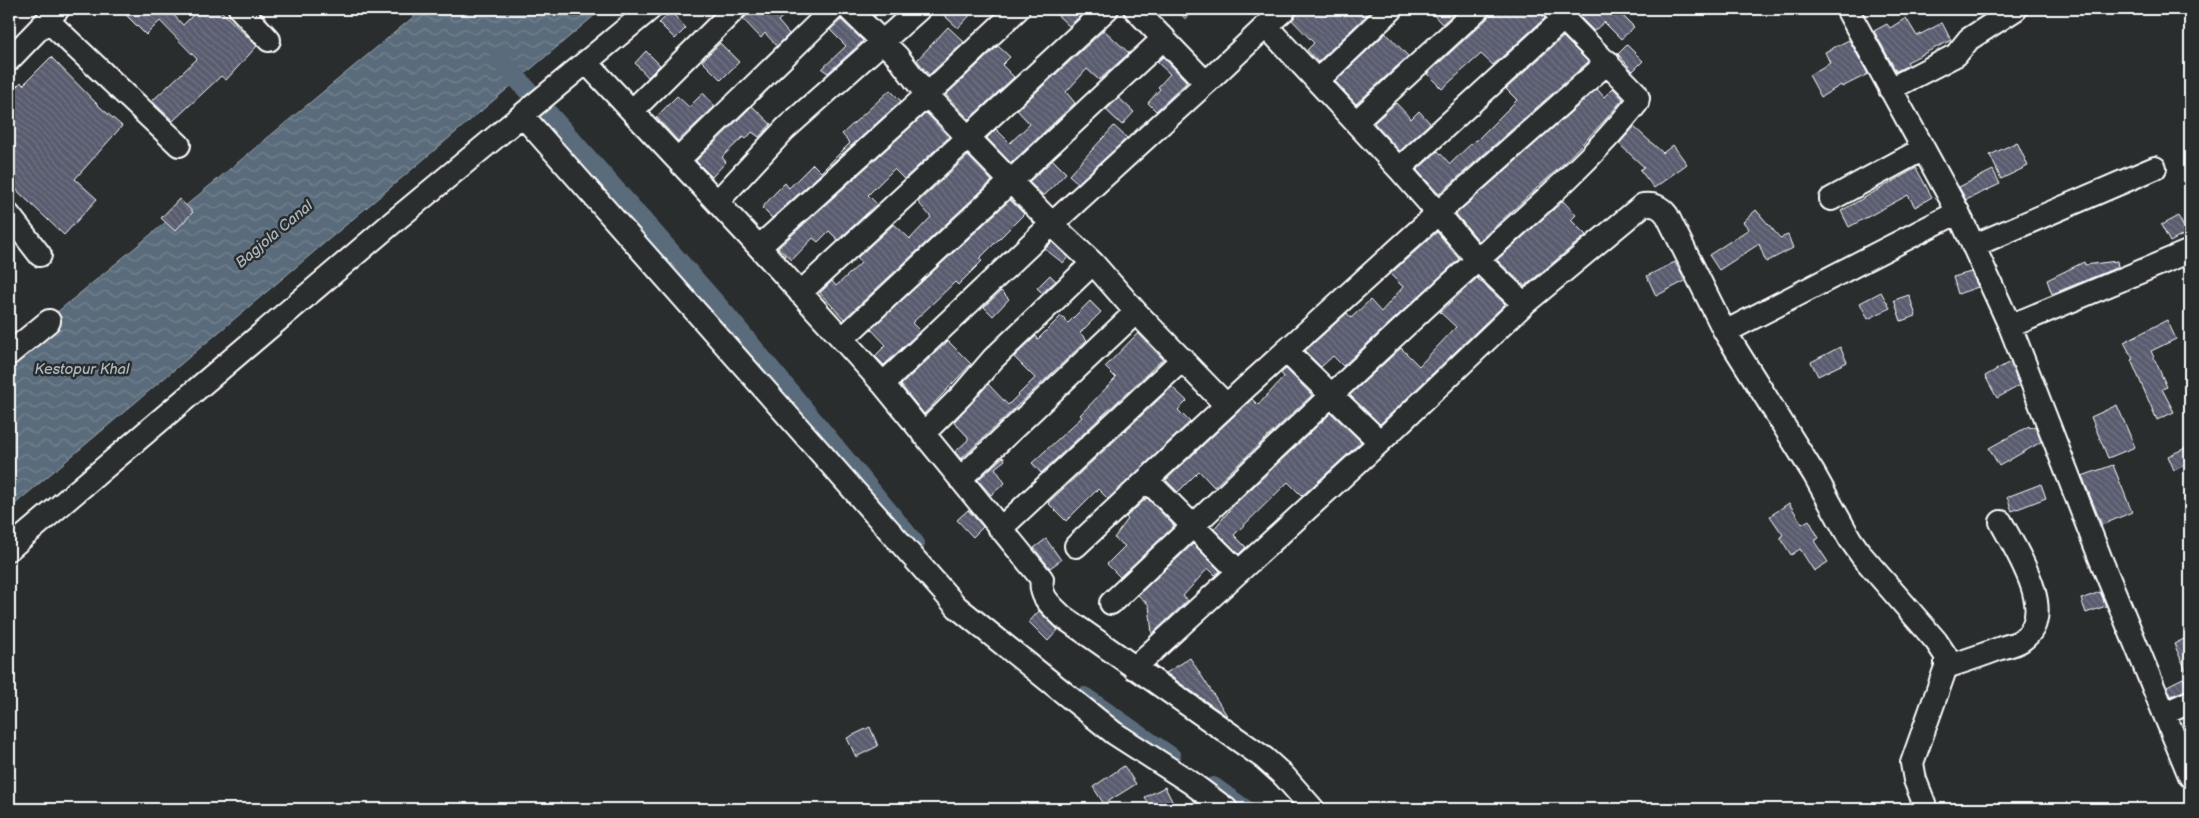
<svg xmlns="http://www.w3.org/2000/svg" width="2199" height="818" font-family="'Balsamiq Sans',sans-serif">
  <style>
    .water { fill: url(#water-waves); stroke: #9ca7b0 }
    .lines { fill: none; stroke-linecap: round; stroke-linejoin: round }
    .canal { stroke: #5a6c7b; stroke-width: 20 }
    .building { fill: url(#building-back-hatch); stroke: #fff }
    .minor-casing { stroke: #fff; stroke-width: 26 }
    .minor { stroke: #2a2d2e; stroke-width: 22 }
    .labels { text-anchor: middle; stroke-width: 5; stroke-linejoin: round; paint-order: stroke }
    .water-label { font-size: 15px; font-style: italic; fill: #acb6bd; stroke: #2a2d2e }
  </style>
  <defs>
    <pattern id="water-waves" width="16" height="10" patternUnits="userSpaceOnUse" patternTransform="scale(1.25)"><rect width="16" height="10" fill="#5a6c7b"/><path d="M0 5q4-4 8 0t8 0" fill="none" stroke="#73828f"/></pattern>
    <pattern id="building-back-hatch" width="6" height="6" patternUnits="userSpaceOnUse" patternTransform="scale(1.25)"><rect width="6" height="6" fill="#585c6e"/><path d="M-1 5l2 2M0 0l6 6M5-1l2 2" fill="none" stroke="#717484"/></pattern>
  </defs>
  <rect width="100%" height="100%" fill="#2a2d2e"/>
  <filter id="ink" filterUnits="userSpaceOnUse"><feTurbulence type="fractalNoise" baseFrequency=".02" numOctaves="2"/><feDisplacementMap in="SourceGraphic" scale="10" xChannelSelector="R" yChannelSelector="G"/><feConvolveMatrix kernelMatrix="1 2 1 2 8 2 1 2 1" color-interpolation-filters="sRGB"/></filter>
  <g filter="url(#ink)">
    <path class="water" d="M423,9H602L9,509V352Z
      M1176,9H1196L1185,19Z"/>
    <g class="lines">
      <path class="canal" d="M500,59L726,315L915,544
        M1084,697L1171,757
        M1213,787L1244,809"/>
    </g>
    <path class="building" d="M120,9H172L170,11L183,25L199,9H219L257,46L226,80L221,76L173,121L152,101L197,59L160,21L146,35Z
      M754,9H791L778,21L789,34L777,46L765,33L761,38L743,19Z
      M868,9H882L875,16Z
      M937,9H976L958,28Z
      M1051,9H1088L1069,26Z
      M1298,9H1373L1318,62L1307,50L1314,43L1292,20L1297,14Z
      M1428,9H1459L1442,24Z
      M1491,9H1541L1545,18L1493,65L1481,54L1442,89L1427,74L1487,19Z
      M1582,9H1618L1617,10L1634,27L1621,39L1604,22L1594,31L1577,14Z
      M671,12L686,28L675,39L659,23Z
      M1906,18L1917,36L1942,23L1951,40L1907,62L1909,65L1896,71L1874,31L1887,24L1890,28Z
      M841,20L863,41L828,73L822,69L846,46L830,30Z
      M948,27L964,42L929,75L917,60Z
      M1104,30L1129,53L1099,80L1087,69L1066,92L1075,103L1011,163L987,138L996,129L1010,143L1030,124L1017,110Z
      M1386,33L1408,56L1356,104L1335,81Z
      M1563,37L1588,62L1439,194L1417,170L1438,151L1450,164L1475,140L1476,141L1517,100L1506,89Z
      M1849,40L1868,74L1842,87L1841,85L1821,97L1809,75L1830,63L1825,52Z
      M720,43L739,62L721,80L702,61Z
      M1627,45L1643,61L1633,71L1618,54Z
      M998,46L1010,57L1002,65L1014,77L969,119L946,95Z
      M646,51L660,65L648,77L635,63Z
      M51,57L99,106L122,126L75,179L97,199L64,235L9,183V94L21,82L23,85Z
      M1163,57L1187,82L1156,111L1148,103L1160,89L1158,87L1170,74L1157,62Z
      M1613,88L1623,99L1605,120L1559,168L1479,241L1456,214L1597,89L1604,97Z
      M890,90L901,101L772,218L762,208L774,194L785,183L789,188L813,164L821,172L850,143L842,134Z
      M703,93L715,106L678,141L656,117L677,96L689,107Z
      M1119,98L1134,112L1122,125L1106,110Z
      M1396,103L1411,119L1419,111L1430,123L1400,151L1374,123Z
      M752,106L771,124L759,137L752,132L746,139L743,137L722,157L726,162L712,177L696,161Z
      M926,113L949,137L904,179L894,169L868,195L877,204L838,240L829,231L818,242L813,238L792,260L778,248Z
      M1114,126L1127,138L1078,183L1069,175Z
      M1634,127L1663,153L1673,145L1687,164L1654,188L1640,170L1644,167L1619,144Z
      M2017,142L2028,166L2001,179L1990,155Z
      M968,156L992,181L844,319L820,293L832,281L836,286L861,263L857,258L894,224L910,239L931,217L918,202Z
      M1053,160L1066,173L1045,195H1043L1029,182Z
      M1916,168L1932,197L1915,207L1908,195L1849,227L1841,211Z
      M1993,170L2000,184L1966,200L1959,187Z
      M179,199L193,212L175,231L161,218Z
      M1010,200L1024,214L979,259L982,261L958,285L955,282L912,323L920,331L884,365L875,356L886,345L871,329Z
      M1563,201L1576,215L1571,220L1586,235L1525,286L1497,260Z
      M1756,210L1780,238L1788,235L1793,248L1766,262L1759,244L1719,270L1709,255L1749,229L1743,222Z
      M2178,216L2187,233L2170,242L2161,225Z
      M1437,232L1459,259L1343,366L1333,356L1321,367L1305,351L1347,313L1351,318L1370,300L1381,312L1403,287L1390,274Z
      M1052,242L1068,257L1063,263L1045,249Z
      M2117,261L2118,267L2052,294L2047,280L2084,262L2085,265Z
      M1675,262L1685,281L1656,296L1647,276Z
      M1971,272L1978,287L1958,294L1953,277Z
      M1050,275L1056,281L1042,293L1037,288Z
      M1477,278L1505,304L1380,424L1350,395L1401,348L1419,366L1456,327L1440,312Z
      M1001,291L1009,299L993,316L984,307Z
      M1881,292L1890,308L1868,319L1860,303Z
      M1909,295L1916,316L1901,321L1894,300Z
      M1090,301L1101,312L1080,333L1087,340L961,459L955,452L968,440V437L954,422L988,384L1008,405L1035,378L1014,357L1036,336L1038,339L1061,316L1068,323Z
      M2167,320L2176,339L2151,351L2167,387L2162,389L2174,412L2157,420L2131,360L2133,359L2124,342Z
      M1138,333L1163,359L1041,473L1032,463L1082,417L1080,415L1116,378L1105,367Z
      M948,341L971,364L924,414L901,385Z
      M1840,347L1847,362L1818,376L1811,362Z
      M2010,362L2019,386L1997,398L1985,376Z
      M1286,369L1312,395L1214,487L1199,471L1178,492L1166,480L1252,399L1258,405L1284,377L1281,373Z
      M1172,387L1187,401L1178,410L1190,422L1108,499L1098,489L1066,521L1048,503Z
      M2117,405L2135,447L2108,458L2091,417Z
      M1331,413L1361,442L1302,496L1288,482L1234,535L1246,547L1239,554L1214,529L1233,506Z
      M2029,426L2030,428L2035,426L2041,442L1999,466L1989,448Z
      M2190,446V463L2174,470L2168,456Z
      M1003,457L1005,460L995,468L1005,483L991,495L978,480Z
      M2113,465L2132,512L2102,525L2082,476Z
      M2041,484L2046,498L2012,511L2007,497Z
      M1147,498L1174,526L1120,577L1107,564L1125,546L1114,538L1128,519L1126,517Z
      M1789,503L1802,524L1809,520L1819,538L1814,541L1828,562L1814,571L1800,549L1791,555L1780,537L1783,535L1770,516Z
      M968,510L983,527L973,537L957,520Z
      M1046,539L1061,560L1050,568L1034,548Z
      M1193,544L1220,571L1215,575L1208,568L1183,596L1188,600L1152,634L1149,605L1138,595Z
      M2100,592L2106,606L2086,613L2081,599Z
      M1039,611L1058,630L1048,641L1029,622Z
      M2190,636V679L2174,644Z
      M1190,658L1228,717L1166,673Z
      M2183,678L2189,689L2171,696L2167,686Z
      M870,727L878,746L856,757L847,738Z
      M1124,766L1136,784L1104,804L1093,787Z
      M1165,787L1176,809H1151L1145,797Z"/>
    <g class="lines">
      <defs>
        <path id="minor" d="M240,9L269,40
          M849,9L897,56L927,95L1061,233L1093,263L1136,312L1226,405
          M1847,9L1958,212L2010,326L2101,560L2190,776
          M47,20L179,145
          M1266,26L1285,9
          M9,60L58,9
          M586,62L759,247L883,384L1042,579C1039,597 1051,605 1063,617L1264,758L1284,776L1313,809
          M1317,81L1392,9
          M1890,89L1956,55L1969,39L2016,9
          M632,111L735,9
          M522,115L957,607L1114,733L1190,782L1226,809
          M1356,122L1478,9
          M678,160L833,9
          M1399,169L1563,19
          M1831,199L1923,149
          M717,202L785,129L919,9
          M9,215L40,255
          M1973,246L2155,168
          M759,247L927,95L1018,9
          M800,293L1107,9
          M1524,304L1477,259L1438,213L1608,62
          M2010,326L2190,251
          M1725,332L1958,212
          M842,339L1164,38
          M1286,351L1380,442
          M9,354L49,321
          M883,384L1052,224L1206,83
          M923,434L962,395L993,359L1093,263
          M960,479L1136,312
          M1147,480L1238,571
          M1000,529L1183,359
          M1076,546L1243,390L1438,213L1399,169L1266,26L1206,83L1135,9
          M9,549L392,223L650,9
          M1111,603C1221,500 1330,395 1442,292C1508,231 1581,174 1637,103L1638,98L1636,93L1554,9
          M1946,667C1965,661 1983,655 2001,648C2008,646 2017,644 2022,640C2059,614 2016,551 2001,522
          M1134,668L1380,442L1524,304L1643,205C1654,204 1660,206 1667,215L1725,332L1814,474L1850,539L1862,556L1936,641L1946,656V667L1912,763L1915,780L1924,803L1921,809
          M2165,713L2190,702"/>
      </defs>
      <use href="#minor" class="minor-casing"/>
      <use href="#minor" class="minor"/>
    </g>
  </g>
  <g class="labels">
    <g class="water-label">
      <text transform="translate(274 234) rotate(-40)" y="5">Bagjola Canal</text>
      <text x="82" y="374">Kestopur Khal</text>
    </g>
  </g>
  <rect width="2199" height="818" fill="none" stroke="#2a2d2e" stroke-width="30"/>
  <rect x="15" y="15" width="2169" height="788" fill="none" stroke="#fff" stroke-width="2" filter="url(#ink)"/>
</svg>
